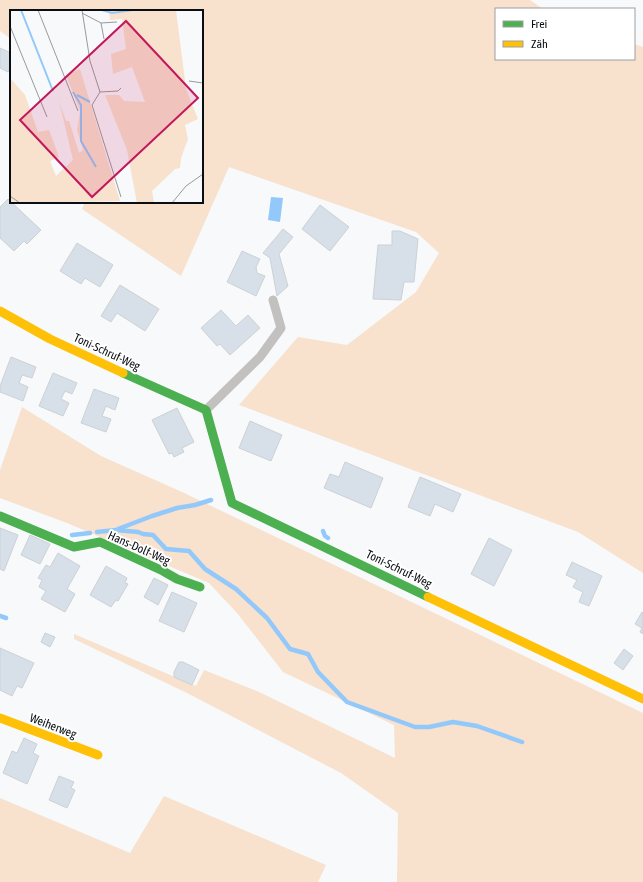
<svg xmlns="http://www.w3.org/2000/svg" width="643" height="882" font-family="'Asap Condensed',sans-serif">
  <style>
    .green { fill: #f8e1cd }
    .water { fill: #92c9fa }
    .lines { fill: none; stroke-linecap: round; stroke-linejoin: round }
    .stream { stroke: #92c9fa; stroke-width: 4.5 }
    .building { fill: #d7e0e9; stroke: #cdd1d4 }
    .lane { stroke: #c2c1c0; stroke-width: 9 }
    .fast { stroke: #4caf50; stroke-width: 9 }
    .slow { stroke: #ffc107; stroke-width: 9 }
    .labels { text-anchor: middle; stroke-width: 4; stroke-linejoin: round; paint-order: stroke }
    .street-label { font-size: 12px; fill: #090e13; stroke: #fff }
    .inset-river { fill: none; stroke: #92c9fa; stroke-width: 2 }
    .inset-road { fill: none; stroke: #989b9e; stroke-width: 1 }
    .view { fill: #c2185b; fill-opacity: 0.15; stroke: #c2185b; stroke-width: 2 }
    .inset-edge { fill: none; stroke: #090e13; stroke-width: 2 }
  </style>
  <rect width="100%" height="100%" fill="#f7f9fb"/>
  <path class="green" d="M0,0H530L543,9H496V59H634V44L643,47V573L578,532L239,405L298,337L347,345L416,292L439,253L416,232L229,167L181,276L82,209L85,202H202V11H11V39L0,31Z
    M22,407L101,456L182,492L643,713V882H397L398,813L341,773L187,693L74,639V634L196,686L204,670L259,692L395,758L394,725L283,672L237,613L209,583L67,523L0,498V470Z
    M164,796L326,865L318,882H0V798L130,853Z"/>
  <path class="water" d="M271,197L283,198L280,222L268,220Z"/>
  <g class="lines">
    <path class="stream" d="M118,529L152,516L177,508L195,505L211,500
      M323,531L325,536L328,538
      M97,532L116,530L138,532L143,534L153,535L166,549L189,551L205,569L236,589L267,618L290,649L308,654L318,672L347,702L415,727H429L453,722L477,726L522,742
      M72,535L90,533
      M0,616L6,618"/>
  </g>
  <path class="building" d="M0,48L11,53V66L8,72L0,68Z
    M8,199L41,230L27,244L24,241L14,251L0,238V207Z
    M320,205L349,227L330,251L302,229Z
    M283,229L293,237L279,254L288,286L277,296L270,258L263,253Z
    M392,231H400L418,239L414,282H404L401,300L373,299L378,245H392Z
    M77,243L113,265L100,287L85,278L81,284L60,271Z
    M242,251L260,259L256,267L257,273L265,276L256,296L227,282Z
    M120,285L159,309L145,331L117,313L111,322L101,316Z
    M221,310L236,326L248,315L260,328L230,355L220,344L217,346L201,328Z
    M11,357L36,367L32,378L22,375L19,383L28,387L23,401L0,392V386Z
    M53,373L77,383L72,394L65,391L61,399L69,403L63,416L39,406Z
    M94,389L119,398L115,410L106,406L102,416L111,419L106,432L81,423Z
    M177,408L194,442L182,448L184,452L174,457L172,453L169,454L152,420Z
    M250,421L282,435L271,461L239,448Z
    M345,462L383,478L371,508L324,488L330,474L339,477Z
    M420,477L461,494L453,512L435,504L430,516L408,507Z
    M0,528L18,535L4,571L0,569Z
    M30,535L50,544L40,564L21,555Z
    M489,538L512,550L494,586L471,574Z
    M58,553L80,566L67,589L75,594L65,612L41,599L46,591L39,587L42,580L38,578L46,565L50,567Z
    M572,562L602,576L589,606L579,602L583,592L573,587L577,580L566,575Z
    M106,566L127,578L125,583L128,584L118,601L116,600L111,607L90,595Z
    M154,578L168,585L158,605L144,597Z
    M172,592L197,603L184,632L159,621Z
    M642,612L643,613V634L640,632L642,628L635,624Z
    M45,633L55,637L50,647L41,642Z
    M0,648L34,663L22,688L17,686L12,696L0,690Z
    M624,649L633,656L623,670L614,663Z
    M179,662H183L199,670L192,685L174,677V672Z
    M24,738L37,744L33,753L39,756L27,784L3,773L12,751L17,753Z
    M59,776L74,782L71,788L75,790L67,808L49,800Z"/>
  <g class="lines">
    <path class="lane" d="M206,410L260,357L281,328L273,300"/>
    <path class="fast" d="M123,373L206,410L232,503L428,597
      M0,516L74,547L100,542L163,571L177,579L200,587"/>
    <path class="slow" d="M0,311L50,339L123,373
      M428,597L643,699
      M0,718L98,755"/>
  </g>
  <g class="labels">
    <g class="street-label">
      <text transform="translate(107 352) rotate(25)" y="4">Toni-Schruf-Weg</text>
      <text transform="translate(139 548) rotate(24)" y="4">Hans-Dolf-Weg</text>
      <text transform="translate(399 569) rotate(26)" y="4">Toni-Schruf-Weg</text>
      <text transform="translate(53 726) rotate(21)" y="4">Weiherweg</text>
    </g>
  </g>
  <g transform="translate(10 10)">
    <rect width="193" height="193" fill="#f7f9fb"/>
    <path d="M99,0H166L176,79L188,109L175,115L178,129L171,148L170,158L165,159L142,181L144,193H127L117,140L95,85H109L114,91L135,92L122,57L103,64L101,44L116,39L112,9L100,10ZM70,59L110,191L0,193V68L15,85L28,122L39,120L49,147L40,151L46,166L63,150L49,91L56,111H59L62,120L69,143L73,140L67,120L70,101L56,65Z" fill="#f8e1cd"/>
    <path class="inset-river" d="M11,0L43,81M92,0L102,3L123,0M63,82L71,95V131L86,157M67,85L80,92"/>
    <path class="inset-road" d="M28,0L68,101M72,0L80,51L90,82L82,95L111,187M72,3L91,13L94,29M91,13L107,12M0,16L37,107M179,71L193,73M90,82L108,81L111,78M0,186L10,193M162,193L176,176L193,164"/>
    <path class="view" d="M116,11L188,88L82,187L10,110Z"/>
    <rect width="193" height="193" class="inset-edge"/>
  </g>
  <rect x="495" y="8" width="140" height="52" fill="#ffffff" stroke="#9d9fa1"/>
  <rect x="503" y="21" width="20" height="6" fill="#4caf50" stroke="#9d9fa1"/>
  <text x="531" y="28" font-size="12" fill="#090e13">Frei</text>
  <rect x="503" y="41" width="20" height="6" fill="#ffc107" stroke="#9d9fa1"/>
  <text x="531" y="48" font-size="12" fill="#090e13">Zäh</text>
</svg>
